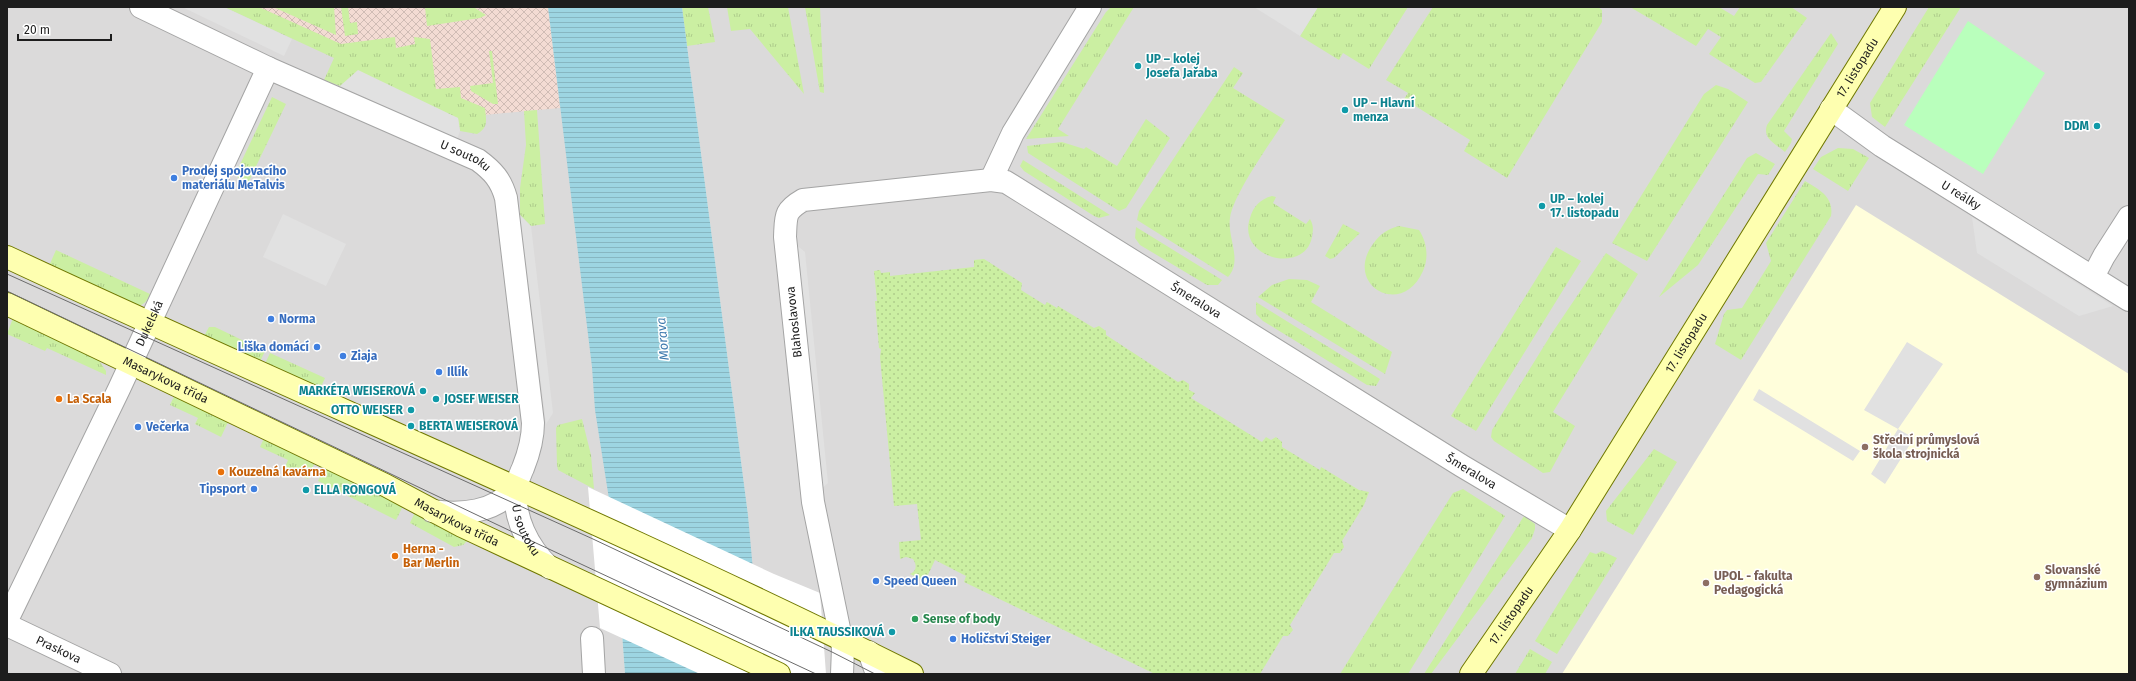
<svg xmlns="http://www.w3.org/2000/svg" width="2136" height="681" font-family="'Fira Sans',sans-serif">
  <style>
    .residential { fill: #dbdada }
    .education { fill: #fffedb }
    .military { fill: url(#military-cross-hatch) }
    .grass { fill: url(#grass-tufts) }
    .park { fill: #b9ffbc }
    .garden { fill: url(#garden-dots) }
    .parking { fill: #e1e1e1 }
    .water { fill: url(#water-rules) }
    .pier { fill: #fff }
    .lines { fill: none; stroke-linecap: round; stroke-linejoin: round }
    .street-casing { stroke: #a4a4a4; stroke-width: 24 }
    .secondary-casing { stroke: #707800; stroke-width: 24 }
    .street { stroke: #fff; stroke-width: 22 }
    .secondary { stroke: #feffb0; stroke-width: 22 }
    .tram { stroke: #6b6b6b; stroke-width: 1 }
    .culture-dot { fill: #0f9aa8; stroke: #fff; stroke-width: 1.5 }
    .shop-dot { fill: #3f7fe0; stroke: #fff; stroke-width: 1.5 }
    .food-dot { fill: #e8710a; stroke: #fff; stroke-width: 1.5 }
    .education-dot { fill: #8d6e63; stroke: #fff; stroke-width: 1.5 }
    .leisure-dot { fill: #2e9e5b; stroke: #fff; stroke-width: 1.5 }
    .labels { text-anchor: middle; stroke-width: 3; stroke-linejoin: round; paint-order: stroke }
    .culture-label { font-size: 12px; font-weight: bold; fill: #0d838f; stroke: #fff; text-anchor: start }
    .street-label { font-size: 12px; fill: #1d1d1d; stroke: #fff }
    .shop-label { font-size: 12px; font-weight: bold; fill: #366cbe; stroke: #fff; text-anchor: start }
    .food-label { font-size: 12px; font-weight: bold; fill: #c56008; stroke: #fff; text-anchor: start }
    .education-label { font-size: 12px; font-weight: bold; fill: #785e54; stroke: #fff; text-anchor: start }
    .leisure-label { font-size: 12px; font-weight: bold; fill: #27864d; stroke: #fff; text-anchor: start }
    .water-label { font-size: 13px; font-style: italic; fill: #3e7aae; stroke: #fff }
  </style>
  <defs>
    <pattern id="military-cross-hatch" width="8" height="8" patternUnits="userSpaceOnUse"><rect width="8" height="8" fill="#f3dbd3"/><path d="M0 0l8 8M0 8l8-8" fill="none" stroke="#d0bcb5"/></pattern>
    <pattern id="grass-tufts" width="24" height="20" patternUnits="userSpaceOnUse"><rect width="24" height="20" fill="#cbefa2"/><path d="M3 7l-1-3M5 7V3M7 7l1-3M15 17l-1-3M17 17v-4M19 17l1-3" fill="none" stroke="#aecc8b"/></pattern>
    <pattern id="garden-dots" width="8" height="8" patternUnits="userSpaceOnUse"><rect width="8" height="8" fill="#cbefa2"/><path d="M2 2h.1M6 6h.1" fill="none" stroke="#aecc8b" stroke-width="1.8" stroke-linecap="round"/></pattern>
    <pattern id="water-rules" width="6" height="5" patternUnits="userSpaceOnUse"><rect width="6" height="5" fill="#9dd5e2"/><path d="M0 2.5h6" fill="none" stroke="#87b6c1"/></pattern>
  </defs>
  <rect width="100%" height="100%" fill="#efeae2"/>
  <path class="residential" d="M7,7H548L615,537L625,674H7Z
    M682,7H2129V674H758L748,515Z"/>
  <path class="education" d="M1856,205L2129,374V674H1562Z"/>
  <path class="military" d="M254,7H548L560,108L484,115Z"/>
  <path class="grass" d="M224,7H259L341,44L395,37L396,48L415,44L414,37L430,39L436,89L460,87L461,98L485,108C486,120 489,127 477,134L460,131L458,118L344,83L340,86L324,80L334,58Z
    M273,7H334L336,35Z
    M341,7H348L350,23L357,22L358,34L345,36Z
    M425,7L475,8L486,15L480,18L427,26Z
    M682,7H708L715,42L687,46Z
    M727,7H788L804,94L750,29L731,31Z
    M805,7H820L824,93L820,92Z
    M1111,7H1134L1058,129L1069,136L1026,139L1106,12Z
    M1318,7H1408L1369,69L1343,53L1339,60L1300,36Z
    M1433,7H1598L1602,10V22L1507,178L1464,151L1470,140L1404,99L1408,93L1386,80Z
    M1630,7H1719L1734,16L1740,7H1791L1807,18L1761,82L1755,83L1709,54L1721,37L1708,29L1696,46Z
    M1929,7H1961L1885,127L1872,117L1870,103Z
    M1831,33L1838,44L1784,131L1792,139L1791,143L1785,152C1776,144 1762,139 1767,125Z
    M489,51H492L498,104H493L471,91L470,86L493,83Z
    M1234,67L1243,73L1233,88L1285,120C1270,144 1234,193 1230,218C1227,237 1243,261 1228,277L1137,220L1139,211Z
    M1716,85L1728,89L1748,102L1647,261L1612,243L1704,94Z
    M272,97L286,104L248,183L238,178L236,173Z
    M537,110L545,224L531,226L520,215V188L526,145L524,111Z
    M1146,119L1170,138L1126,208L1119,211L1028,153L1027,146L1062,142L1084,149L1086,147L1117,166Z
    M1838,148L1853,149L1869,158L1848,191L1813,169L1821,157Z
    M1756,153L1775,164L1768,175L1758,174L1698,265L1659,297L1747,158Z
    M1023,160L1110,215L1099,218L1094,216L1024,171L1020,166Z
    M1805,181C1820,190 1834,197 1831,216L1741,360L1715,344L1724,314L1727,310L1742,308L1771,261L1766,243Z
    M1272,196L1276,197L1273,203L1306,224L1310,219C1314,226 1313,230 1312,237C1305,275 1236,259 1250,218C1253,207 1260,199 1272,196Z
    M1343,224L1360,233L1334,258L1330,259L1325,256Z
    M1399,226L1419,230C1427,242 1429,258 1423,271C1402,319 1343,285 1373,244C1380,234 1387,229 1399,226Z
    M1136,227L1222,280L1218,285H1207L1140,245L1135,238Z
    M1556,247L1581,261L1476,431L1451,416Z
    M56,250L150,294C147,301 144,305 136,307L49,266Z
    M1606,253L1638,274L1553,412L1575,426L1550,472L1543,473L1494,441L1491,437L1492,430L1552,333Z
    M1289,279L1307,280L1320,286L1311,302L1392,352L1385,374L1258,297L1272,285Z
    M1256,302L1380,379L1376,386L1367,385L1263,321L1256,314Z
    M13,318L98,359L106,371V375L47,348L45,351L7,334Z
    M209,327H215L265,351L258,366L202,340Z
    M270,353L325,378L318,393L263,368Z
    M176,392L230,418L221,437L195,424L198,418L170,405Z
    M582,419L591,455L594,489L558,470L557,465L556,428L558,425Z
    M265,436L315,462L308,479L285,467L288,460L260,447Z
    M1654,449L1677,462L1633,535L1607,521L1606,511Z
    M325,467L403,506L396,520L318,481Z
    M1463,489L1505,516L1408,674H1340L1453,493Z
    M415,512L468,540L463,545L454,547L410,523Z
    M1524,516L1535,524V529L1532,538L1431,674H1424Z
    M1602,551L1617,558L1557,654L1535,641L1590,552L1596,554Z
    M1530,649L1552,662L1545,674H1515Z"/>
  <path class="park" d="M1968,21L2045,73L1983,174L1904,125Z"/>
  <path class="garden" d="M984,259L1022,283L1021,290L1045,305L1047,302L1057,308L1058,306L1094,328L1099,326L1106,331V335L1178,382L1183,380L1189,384V390L1195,393L1191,398L1262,442L1266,437L1271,440L1276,437L1282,442V447L1320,470L1321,467L1359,490L1369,492L1364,505L1342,541L1344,547L1340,553H1334L1290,625L1293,630L1288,636H1283L1260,674H1155L964,582L966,576L935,560L925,581L910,574C917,571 917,565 913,559L906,557L900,559L899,542L921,540L917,504L894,506L880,357L881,349L879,348L875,301H877L874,271L880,270L881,273L890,272V276L974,267V260Z"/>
  <path class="parking" d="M182,7H224L292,39L284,56Z
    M1254,7H1318L1300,36Z
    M358,70L458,118L460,131L457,139L340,86Z
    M283,214L346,244L326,286L263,257Z
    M520,215L531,226L553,413L546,424Z
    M1972,217L2113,306L2079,316L1977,253Z
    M794,243L805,252L828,483L820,490Z
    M1907,342L1943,364L1898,429L1914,438L1885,484L1871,474L1898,429L1864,410Z
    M1759,389L1860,451L1853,461L1753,400Z"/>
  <path class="water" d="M548,7H682L748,515L755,593L758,674H625L615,537L595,410L592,367Z"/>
  <path class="pier" d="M588,487L774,574L820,593L826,674H700L600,628Z"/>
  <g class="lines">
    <defs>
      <g id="street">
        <path id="s1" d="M141,7L268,68L478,160C493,171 501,180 506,198L533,423C533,439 529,453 523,468C520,474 518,482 514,488C496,513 460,515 432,511"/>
        <path id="s2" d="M1831,109L1882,146L2129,300"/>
        <path d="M991,180L1013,133L1090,7"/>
        <path d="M2093,277L2104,256L2129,217"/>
        <path id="s3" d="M515,487C514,518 527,547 550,568"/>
        <path id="s4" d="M7,620L119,389L268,68"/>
        <path id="s5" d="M7,625L110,674"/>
        <path d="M592,638L594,674"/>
        <path d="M869,652L877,674"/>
        <path id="s6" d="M842,674L843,648L813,502L785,237C786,216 784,211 803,200L991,180L1006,182L1462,466L1570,530"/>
      </g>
      <g id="secondary">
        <path d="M7,257C308,398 615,526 912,674"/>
        <path id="s7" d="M7,304L385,485L462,526L779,674"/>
        <path id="s8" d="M1471,674L1570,530L1895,7"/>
      </g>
    </defs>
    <use href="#street" class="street-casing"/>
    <use href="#secondary" class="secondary-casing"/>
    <use href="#street" class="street"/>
    <use href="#secondary" class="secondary"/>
    <path class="tram" d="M7,274L593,539L832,652L875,674
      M7,291L521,536L816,674"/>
  </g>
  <g class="culture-dot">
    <circle cx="1138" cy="66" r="4"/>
    <circle cx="1345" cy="110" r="4"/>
    <circle cx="2097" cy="126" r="4"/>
    <circle cx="1542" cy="206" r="4"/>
    <circle cx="423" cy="391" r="4"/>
    <circle cx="436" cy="399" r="4"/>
    <circle cx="411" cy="410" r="4"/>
    <circle cx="411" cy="426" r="4"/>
    <circle cx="306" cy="490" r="4"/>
    <circle cx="892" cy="632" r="4"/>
  </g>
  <g class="shop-dot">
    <circle cx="174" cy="178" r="4"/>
    <circle cx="271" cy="319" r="4"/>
    <circle cx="317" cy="347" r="4"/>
    <circle cx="343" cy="356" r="4"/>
    <circle cx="439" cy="372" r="4"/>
    <circle cx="138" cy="427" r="4"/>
    <circle cx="254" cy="489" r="4"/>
    <circle cx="876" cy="581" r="4"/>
    <circle cx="953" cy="639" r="4"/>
  </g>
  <g class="food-dot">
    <circle cx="59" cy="399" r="4"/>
    <circle cx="221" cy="472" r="4"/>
    <circle cx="395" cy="556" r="4"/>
  </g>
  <g class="education-dot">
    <circle cx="1865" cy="447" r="4"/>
    <circle cx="2037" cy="577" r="4"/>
    <circle cx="1706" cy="583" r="4"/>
  </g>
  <circle class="leisure-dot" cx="915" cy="619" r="4"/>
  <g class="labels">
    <g class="culture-label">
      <text x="1146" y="63">UP – kolej<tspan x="1146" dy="14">Josefa Jařaba</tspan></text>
      <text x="1353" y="107">UP – Hlavní<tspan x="1353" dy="14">menza</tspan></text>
      <text x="2089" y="130" text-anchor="end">DDM</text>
      <text x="1550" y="203">UP – kolej<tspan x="1550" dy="14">17. listopadu</tspan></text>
      <text x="415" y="395" text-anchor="end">MARKÉTA WEISEROVÁ</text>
      <text x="444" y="403">JOSEF WEISER</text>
      <text x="403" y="414" text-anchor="end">OTTO WEISER</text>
      <text x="419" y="430">BERTA WEISEROVÁ</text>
      <text x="314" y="494">ELLA RONGOVÁ</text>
      <text x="884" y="636" text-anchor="end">ILKA TAUSSIKOVÁ</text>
    </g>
    <g class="street-label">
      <text dy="4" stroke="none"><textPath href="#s8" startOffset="719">17. listopadu</textPath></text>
      <text dy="4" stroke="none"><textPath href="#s1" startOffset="357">U soutoku</textPath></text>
      <text dy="4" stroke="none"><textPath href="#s2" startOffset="156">U reálky</textPath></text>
      <text dy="4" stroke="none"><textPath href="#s6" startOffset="914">Šmeralova</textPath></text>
      <text transform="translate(794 322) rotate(-96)" y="4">Blahoslavova</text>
      <text dy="4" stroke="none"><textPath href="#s4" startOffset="329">Dukelská</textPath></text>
      <text dy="4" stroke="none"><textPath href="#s8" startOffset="395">17. listopadu</textPath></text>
      <text dy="4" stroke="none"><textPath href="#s7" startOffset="176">Masarykova třída</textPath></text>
      <text dy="4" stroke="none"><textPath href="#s6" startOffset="1238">Šmeralova</textPath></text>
      <text dy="4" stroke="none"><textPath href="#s7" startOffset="500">Masarykova třída</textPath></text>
      <text dy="4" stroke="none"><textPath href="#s3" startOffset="45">U soutoku</textPath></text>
      <text dy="4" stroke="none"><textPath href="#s8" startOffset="71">17. listopadu</textPath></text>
      <text dy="4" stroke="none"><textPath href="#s5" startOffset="57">Praskova</textPath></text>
    </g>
    <g class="shop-label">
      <text x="182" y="175">Prodej spojovacího<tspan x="182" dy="14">materiálu MeTalvis</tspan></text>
      <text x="279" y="323">Norma</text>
      <text x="309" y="351" text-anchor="end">Liška domácí</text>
      <text x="351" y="360">Ziaja</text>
      <text x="447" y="376">Illík</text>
      <text x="146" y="431">Večerka</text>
      <text x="246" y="493" text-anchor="end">Tipsport</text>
      <text x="884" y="585">Speed Queen</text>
      <text x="961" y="643">Holičství Steiger</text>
    </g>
    <g class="food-label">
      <text x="67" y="403">La Scala</text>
      <text x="229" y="476">Kouzelná kavárna</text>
      <text x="403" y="553">Herna -<tspan x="403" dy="14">Bar Merlin</tspan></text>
    </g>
    <g class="education-label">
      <text x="1873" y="444">Střední průmyslová<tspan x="1873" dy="14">škola strojnická</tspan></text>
      <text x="2045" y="574">Slovanské<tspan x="2045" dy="14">gymnázium</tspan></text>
      <text x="1714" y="580">UPOL - fakulta<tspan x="1714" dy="14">Pedagogická</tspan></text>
    </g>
    <g class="leisure-label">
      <text x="923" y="623">Sense of body</text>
    </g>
    <g class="water-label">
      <text transform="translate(662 339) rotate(-95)" y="5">Morava</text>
    </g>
  </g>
  <rect width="2136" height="681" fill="none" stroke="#1d1d1d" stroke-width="16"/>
  <path d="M18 34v6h93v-6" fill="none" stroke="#1d1d1d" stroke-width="2"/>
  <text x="24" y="34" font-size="12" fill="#1d1d1d" stroke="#ffffff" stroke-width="3" paint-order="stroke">20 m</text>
</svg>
